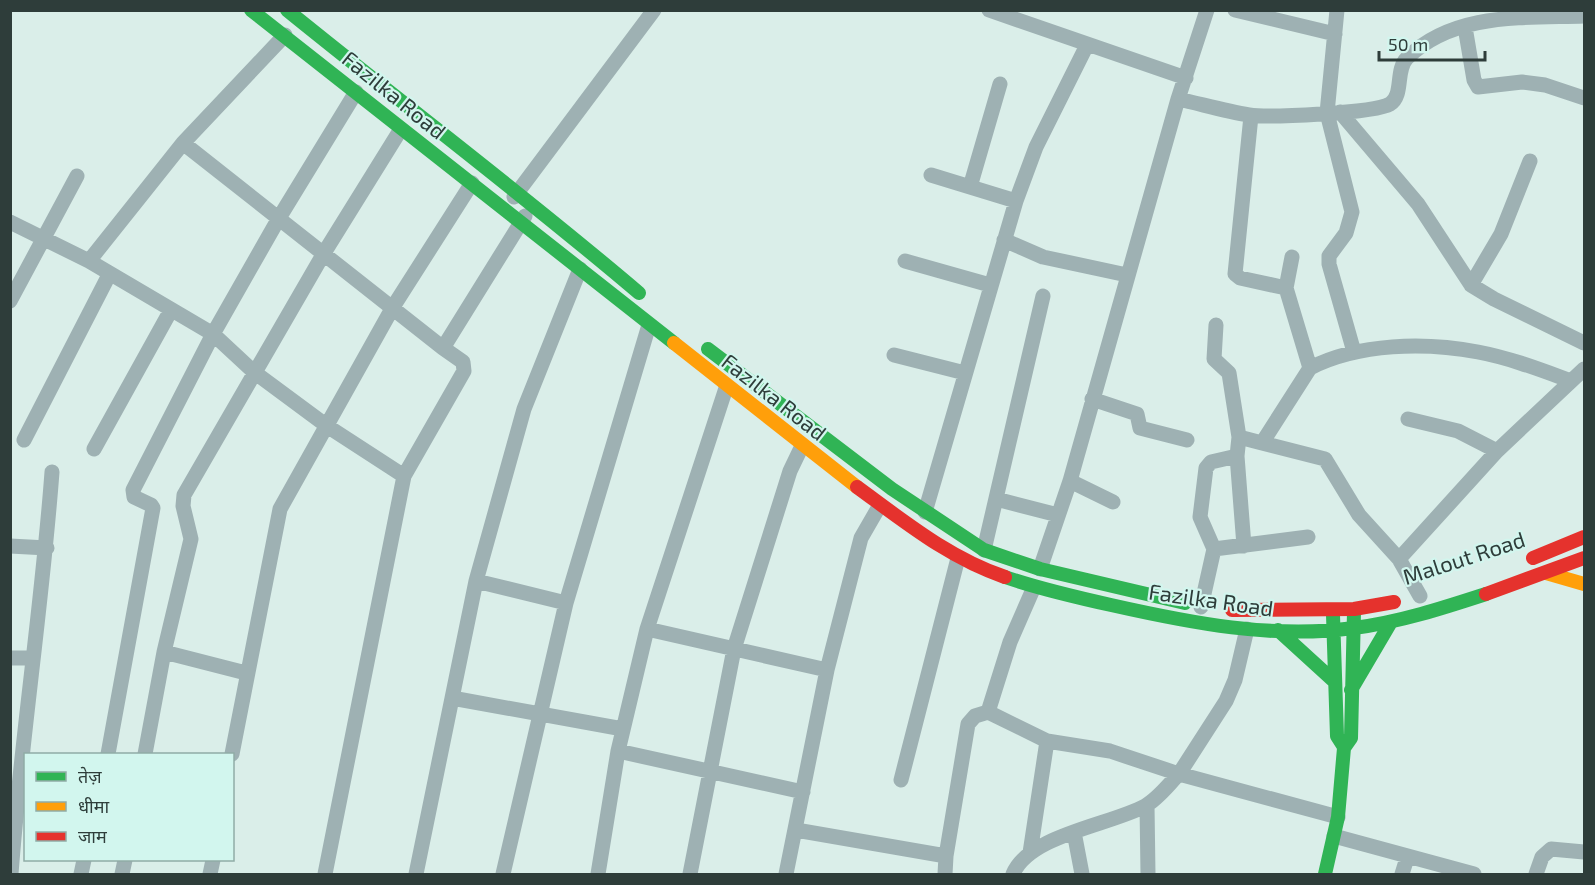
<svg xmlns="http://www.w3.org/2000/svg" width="1595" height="885" font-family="'Exo 2','Noto Sans Devanagari',sans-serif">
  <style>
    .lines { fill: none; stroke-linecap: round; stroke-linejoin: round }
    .street { stroke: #9eb1b3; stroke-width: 15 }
    .fast { stroke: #30b455; stroke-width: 14 }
    .slow { stroke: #ff9f0a; stroke-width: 14 }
    .jam { stroke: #e5322d; stroke-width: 14 }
    .labels { text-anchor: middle; stroke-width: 4.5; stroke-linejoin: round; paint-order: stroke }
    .street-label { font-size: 22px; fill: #2e3d3a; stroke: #d2f6ee }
  </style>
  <rect width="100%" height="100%" fill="#daeee9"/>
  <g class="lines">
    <path class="street" d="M989,10L1186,78
      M1235,10L1335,34
      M1337,10L1327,113L1352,212L1346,233L1329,256V264L1354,352
      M1465,27L1474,80L1478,87L1522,82L1545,85L1584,98
      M1178,99C1201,104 1225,111 1249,115C1268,118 1375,113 1390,104C1404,95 1395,70 1407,58C1454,12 1524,18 1584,16
      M1340,112L1418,204L1471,285L1494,299L1584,343
      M1251,116L1235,274L1240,278L1286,288
      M183,143L443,348
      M931,175L1016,201
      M970,187L1000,84
      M514,197L654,10
      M10,222L89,261L213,334L254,372L327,426L404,476
      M1004,240L1043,257L1127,275
      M89,261L183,143L285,35
      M905,261L990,285
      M1471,285L1501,234L1530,161
      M10,301L77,176
      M1216,325L1214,359L1229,373L1239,437L1237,456L1244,546
      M894,355L965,373
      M1310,368C1359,343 1425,342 1478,352C1510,358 1541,370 1571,381
      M1092,399L1137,414L1140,428L1187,440
      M1408,419L1458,431L1497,451
      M1239,437L1262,443L1310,368L1286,288L1292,257
      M24,440L109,275
      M1262,443L1325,459L1359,515L1399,559
      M94,449L171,310
      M1070,481L1113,502
      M996,499L1058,515
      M925,512L1016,201L1036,147L1087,45
      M10,546L47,548
      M1214,549L1200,517L1206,468L1211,462L1237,456
      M984,550L1043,296
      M1040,569L1070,481L1178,99L1207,10
      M476,581L566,603
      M1420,596L1399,559L1497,451L1584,369
      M1201,607L1214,549L1308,537
      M647,629L827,670
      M164,652L246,673
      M10,658H32
      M452,698L623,729
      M1047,741L1110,751L1179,774L1226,701L1235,680L1247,629
      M618,751L803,792
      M108,754L153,508L151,505L134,497L133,490L213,334L279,218L356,92
      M145,754L164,652L191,539L183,506L184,495L324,253L401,129
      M232,754L280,509L393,307L472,183
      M901,780L958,558
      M1147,805L1148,874
      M796,830L946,856L968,724L975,716L988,712
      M1074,832L1082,874
      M1334,836L1474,874
      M1030,853L1047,741L988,712L1010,642L1034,587
      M11,874C21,740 42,607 52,472
      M81,874L84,860
      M122,874L125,860
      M210,874L213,860
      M325,874L404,476L464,371L463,362L443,348L525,216
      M416,874L476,581L524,409L580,269
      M503,874L566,603L649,325
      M598,874L618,751L647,629L726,388
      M690,874L734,649L790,471L802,446
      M786,874L827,670L861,538L880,505
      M945,874L946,856
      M1013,874C1029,835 1110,825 1145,806C1158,799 1169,784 1179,774L1338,817
      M1402,874L1407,858
      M1536,874L1542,857L1551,849L1584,852"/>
    <path class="fast" d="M251,10L674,343
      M287,10C404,105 524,195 639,293
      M708,349L892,489L984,550L1040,569L1185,603
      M1005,577C1040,589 1075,597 1111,605C1191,623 1272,639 1354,628C1400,622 1443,608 1486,594
      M1333,615L1337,736L1344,747
      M1278,630L1335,682
      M1351,690L1391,622
      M1325,874L1338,817L1344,748L1351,738L1354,612"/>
    <path class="slow" d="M674,343L857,487
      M1546,573L1584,584"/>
    <path class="jam" d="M857,487C905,522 949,558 1005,577
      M1533,558L1584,537
      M1486,594L1584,558
      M1232,610L1354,609L1394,602"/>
  </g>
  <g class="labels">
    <g class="street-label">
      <text transform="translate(394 95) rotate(39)" y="8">Fazilka Road</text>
      <text transform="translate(774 397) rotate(38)" y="8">Fazilka Road</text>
      <text transform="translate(1464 558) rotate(-18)" y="8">Malout Road</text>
      <text transform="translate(1211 600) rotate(8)" y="8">Fazilka Road</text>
    </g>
  </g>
  <rect width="1595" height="885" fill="none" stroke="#2e3d3a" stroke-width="24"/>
  <rect x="24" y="753" width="210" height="108" fill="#d2f6ee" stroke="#90aca6" stroke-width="1.5"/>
  <rect x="36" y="772" width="30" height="9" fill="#30b455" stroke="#90aca6" stroke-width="1.5"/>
  <text x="78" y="783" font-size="18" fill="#2e3d3a">तेज़</text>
  <rect x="36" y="802" width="30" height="9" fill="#ff9f0a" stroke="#90aca6" stroke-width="1.5"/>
  <text x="78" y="813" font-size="18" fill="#2e3d3a">धीमा</text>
  <rect x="36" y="832" width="30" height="9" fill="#e5322d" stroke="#90aca6" stroke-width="1.5"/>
  <text x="78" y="843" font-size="18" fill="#2e3d3a">जाम</text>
  <path d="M1379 51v9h106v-9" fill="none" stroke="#2e3d3a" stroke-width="3"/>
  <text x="1388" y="51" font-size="18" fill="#2e3d3a" stroke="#d2f6ee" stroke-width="4.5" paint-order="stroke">50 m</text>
</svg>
